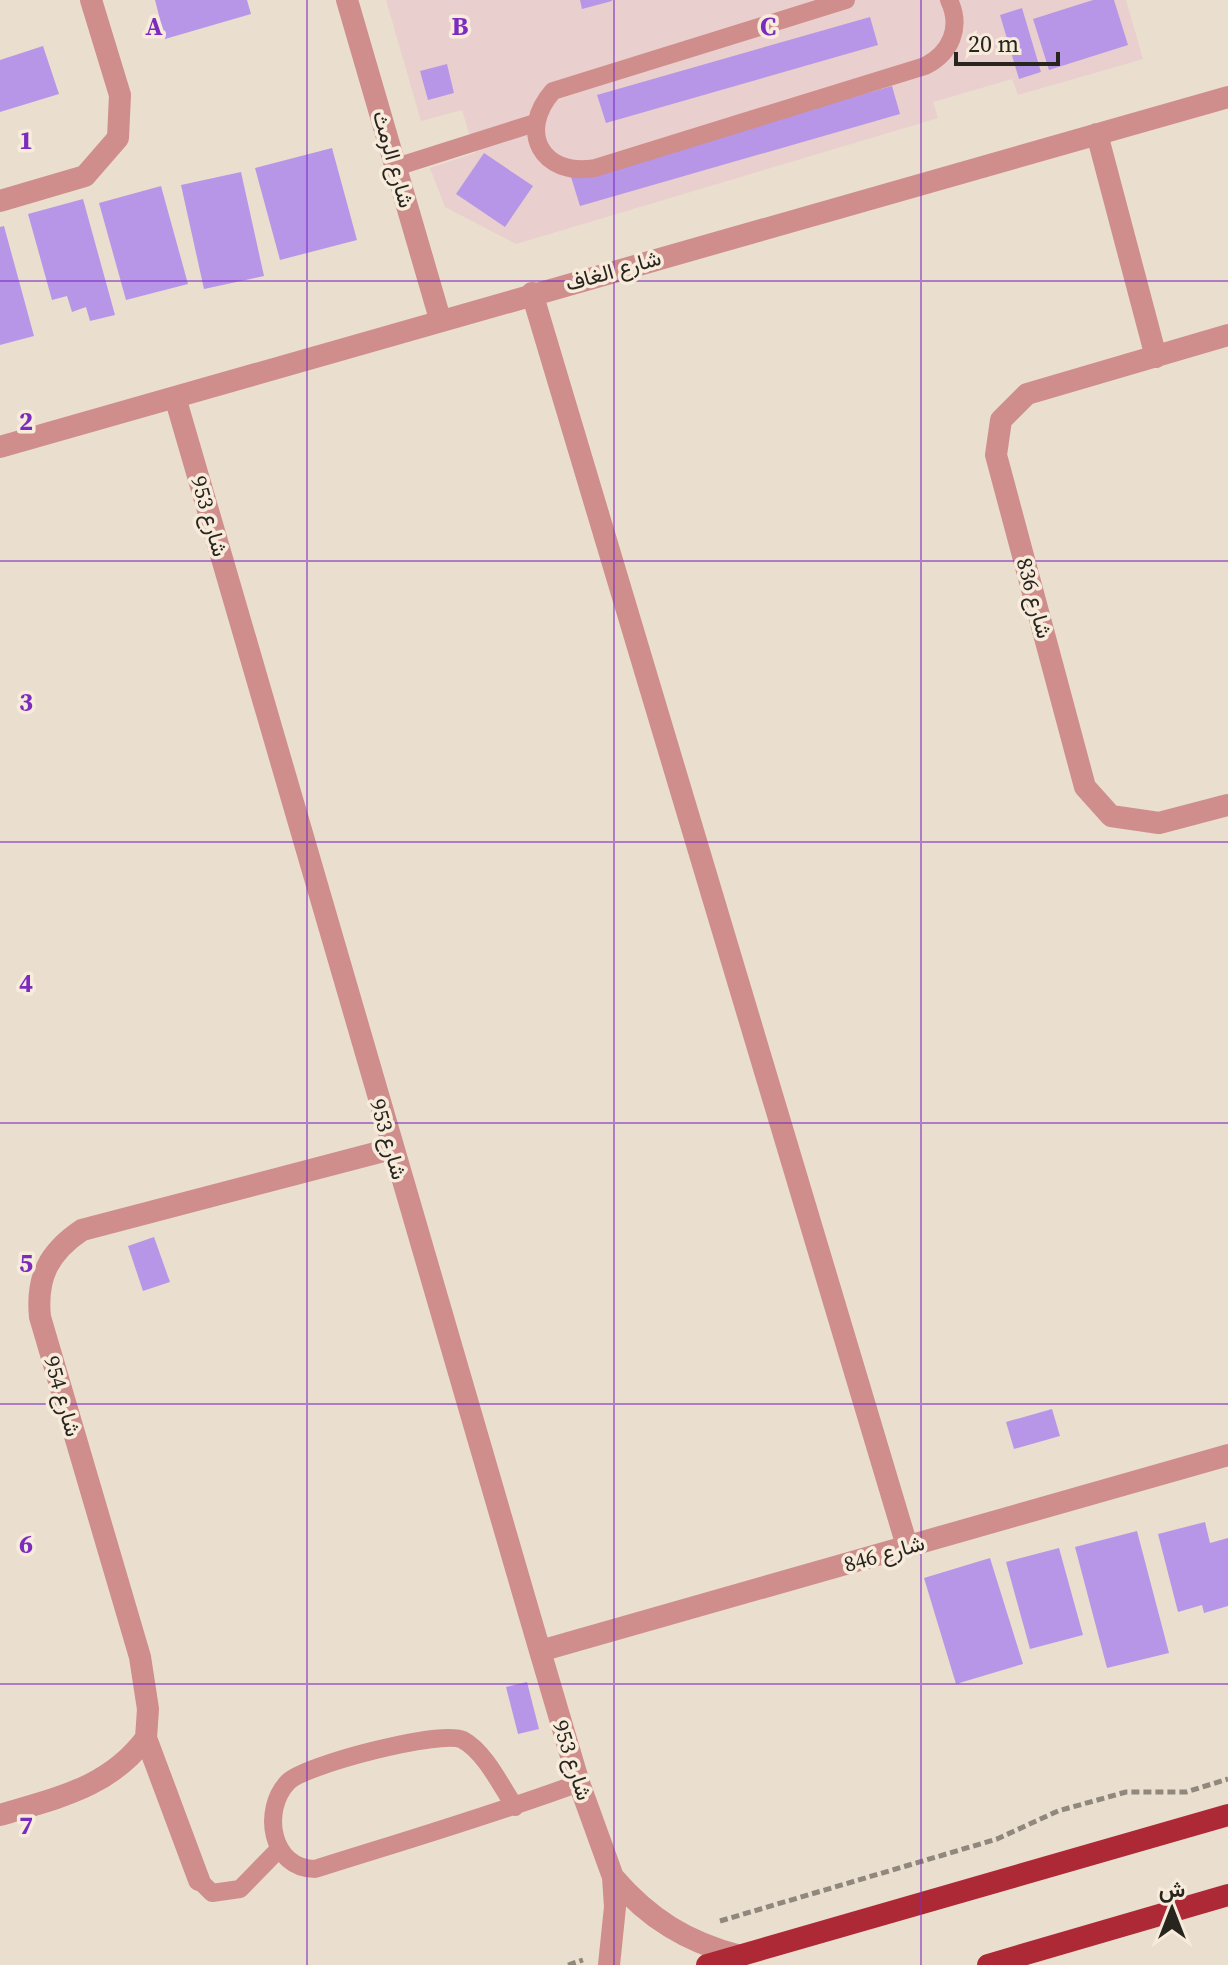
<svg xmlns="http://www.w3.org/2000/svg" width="1228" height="1965" font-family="'Source Serif 4',Vazirmatn,serif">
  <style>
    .education { fill: #e9cfcd }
    .building { fill: #b896e7 }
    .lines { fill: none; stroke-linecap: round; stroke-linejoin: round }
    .path { stroke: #90887d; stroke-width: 5; stroke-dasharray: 8 4; stroke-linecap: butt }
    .service { stroke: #cf8d8b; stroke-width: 18 }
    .minor { stroke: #cf8d8b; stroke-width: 22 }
    .trunk { stroke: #ae2936; stroke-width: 22 }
    .grid { fill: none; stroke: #7b2cbf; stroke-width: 2; stroke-opacity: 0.55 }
    .labels { text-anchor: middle; stroke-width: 7; stroke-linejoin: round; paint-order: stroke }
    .street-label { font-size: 22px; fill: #28241e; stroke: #f7ebdc }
    .grid-label { font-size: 26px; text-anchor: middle; font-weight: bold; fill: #7b2cbf; stroke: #f7ebdc; stroke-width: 7; stroke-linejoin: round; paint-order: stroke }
  </style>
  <rect width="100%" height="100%" fill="#eadecf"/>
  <path class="education" d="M386,0H1126L1143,59L1018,95L1012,79L933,102L938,118L516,244L445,207L430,168L475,153L462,110L421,121Z"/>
  <path class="building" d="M155,0H247L251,14L165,39Z
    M580,0H612V1L582,9Z
    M1093,0H1114L1128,45L1049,70L1033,19Z
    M1022,8L1041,72L1019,79L1000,15Z
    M870,17L878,45L606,123L597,95Z
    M43,46L59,94L0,112V60Z
    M447,64L454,93L428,100L420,71Z
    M892,86L900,114L580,206L571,177Z
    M332,148L357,240L280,260L255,168Z
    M484,153L533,186L505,227L456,194Z
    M241,172L264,276L204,289L181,185Z
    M161,186L188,284L126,300L99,203Z
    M83,199L115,315L90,321L86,307L72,312L67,296L52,300L28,214Z
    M4,226L34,336L0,345V227Z
    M154,1237L170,1282L143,1291L128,1246Z
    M1052,1409L1060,1436L1014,1449L1006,1422Z
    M1205,1522L1210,1543L1228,1538V1606L1204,1613L1202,1605L1178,1612L1158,1534Z
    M1137,1531L1169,1653L1107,1668L1075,1547Z
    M1059,1548L1083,1635L1030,1649L1006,1562Z
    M990,1558L1023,1664L956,1684L924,1578Z
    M527,1682L539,1729L518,1734L506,1687Z"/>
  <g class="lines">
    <path class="path" d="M720,1921L997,1839L1058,1811L1126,1792H1186L1228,1779
      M568,1965L583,1960"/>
    <path class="service" d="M846,0L553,91C517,132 542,177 595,168L925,66C951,53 962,27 949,0
      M396,167L535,123
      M515,1807C501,1786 485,1752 463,1740C442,1729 304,1765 288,1782C261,1810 271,1869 315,1869C404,1841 492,1815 579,1783
      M199,1880L212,1893L240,1889L279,1849"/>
    <path class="minor" d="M347,0L440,319
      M1097,134L1156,357
      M0,201L85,176L118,138L120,95L91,0
      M532,293L907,1546
      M1228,335L1027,394L1001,420L996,455L1085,787L1111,816L1159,823L1228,805
      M175,397L540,1651L579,1783L613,1877L615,1907L609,1965
      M0,447L1228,97
      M540,1651L1228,1455
      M0,1815C56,1798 109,1788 146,1738
      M613,1877C649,1919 687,1942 740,1956
      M199,1880L146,1738L148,1709L140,1657L40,1317C36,1277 49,1252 82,1230L391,1149"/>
    <path class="trunk" d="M707,1965L1228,1815
      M988,1965L1228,1895"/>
  </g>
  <path class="grid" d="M307,0V1965M614,0V1965M921,0V1965M0,281H1228M0,561H1228M0,842H1228M0,1123H1228M0,1404H1228M0,1684H1228"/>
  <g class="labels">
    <g class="street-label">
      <text transform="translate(394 159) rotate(74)" y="8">شارع الرمث</text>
      <text transform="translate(613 270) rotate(-16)" y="8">شارع الغاف</text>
      <text transform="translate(210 516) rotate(74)" y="8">شارع 953</text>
      <text transform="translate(1035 598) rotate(75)" y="8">شارع 836</text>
      <text transform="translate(389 1139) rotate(74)" y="8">شارع 953</text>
      <text transform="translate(63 1396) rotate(74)" y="8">شارع 954</text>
      <text transform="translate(884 1553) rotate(-16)" y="8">شارع 846</text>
      <text transform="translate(573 1760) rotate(72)" y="8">شارع 953</text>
    </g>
  </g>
  <g class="grid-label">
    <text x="154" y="35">A</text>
    <text x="460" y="35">B</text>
    <text x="768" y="35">C</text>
    <text x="26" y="149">1</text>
    <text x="26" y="430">2</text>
    <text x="26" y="711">3</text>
    <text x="26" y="992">4</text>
    <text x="26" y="1272">5</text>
    <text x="26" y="1553">6</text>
    <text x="26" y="1834">7</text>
  </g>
  <g transform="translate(1172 1909)" stroke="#f7ebdc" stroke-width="6" paint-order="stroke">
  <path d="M0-6L14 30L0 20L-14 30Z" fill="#28241e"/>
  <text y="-12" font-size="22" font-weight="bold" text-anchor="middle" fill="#28241e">ش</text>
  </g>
  <path d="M956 52v12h102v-12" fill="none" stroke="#28241e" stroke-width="4"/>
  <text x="968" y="52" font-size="24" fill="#28241e" stroke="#f7ebdc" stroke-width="6" paint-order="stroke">20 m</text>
</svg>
